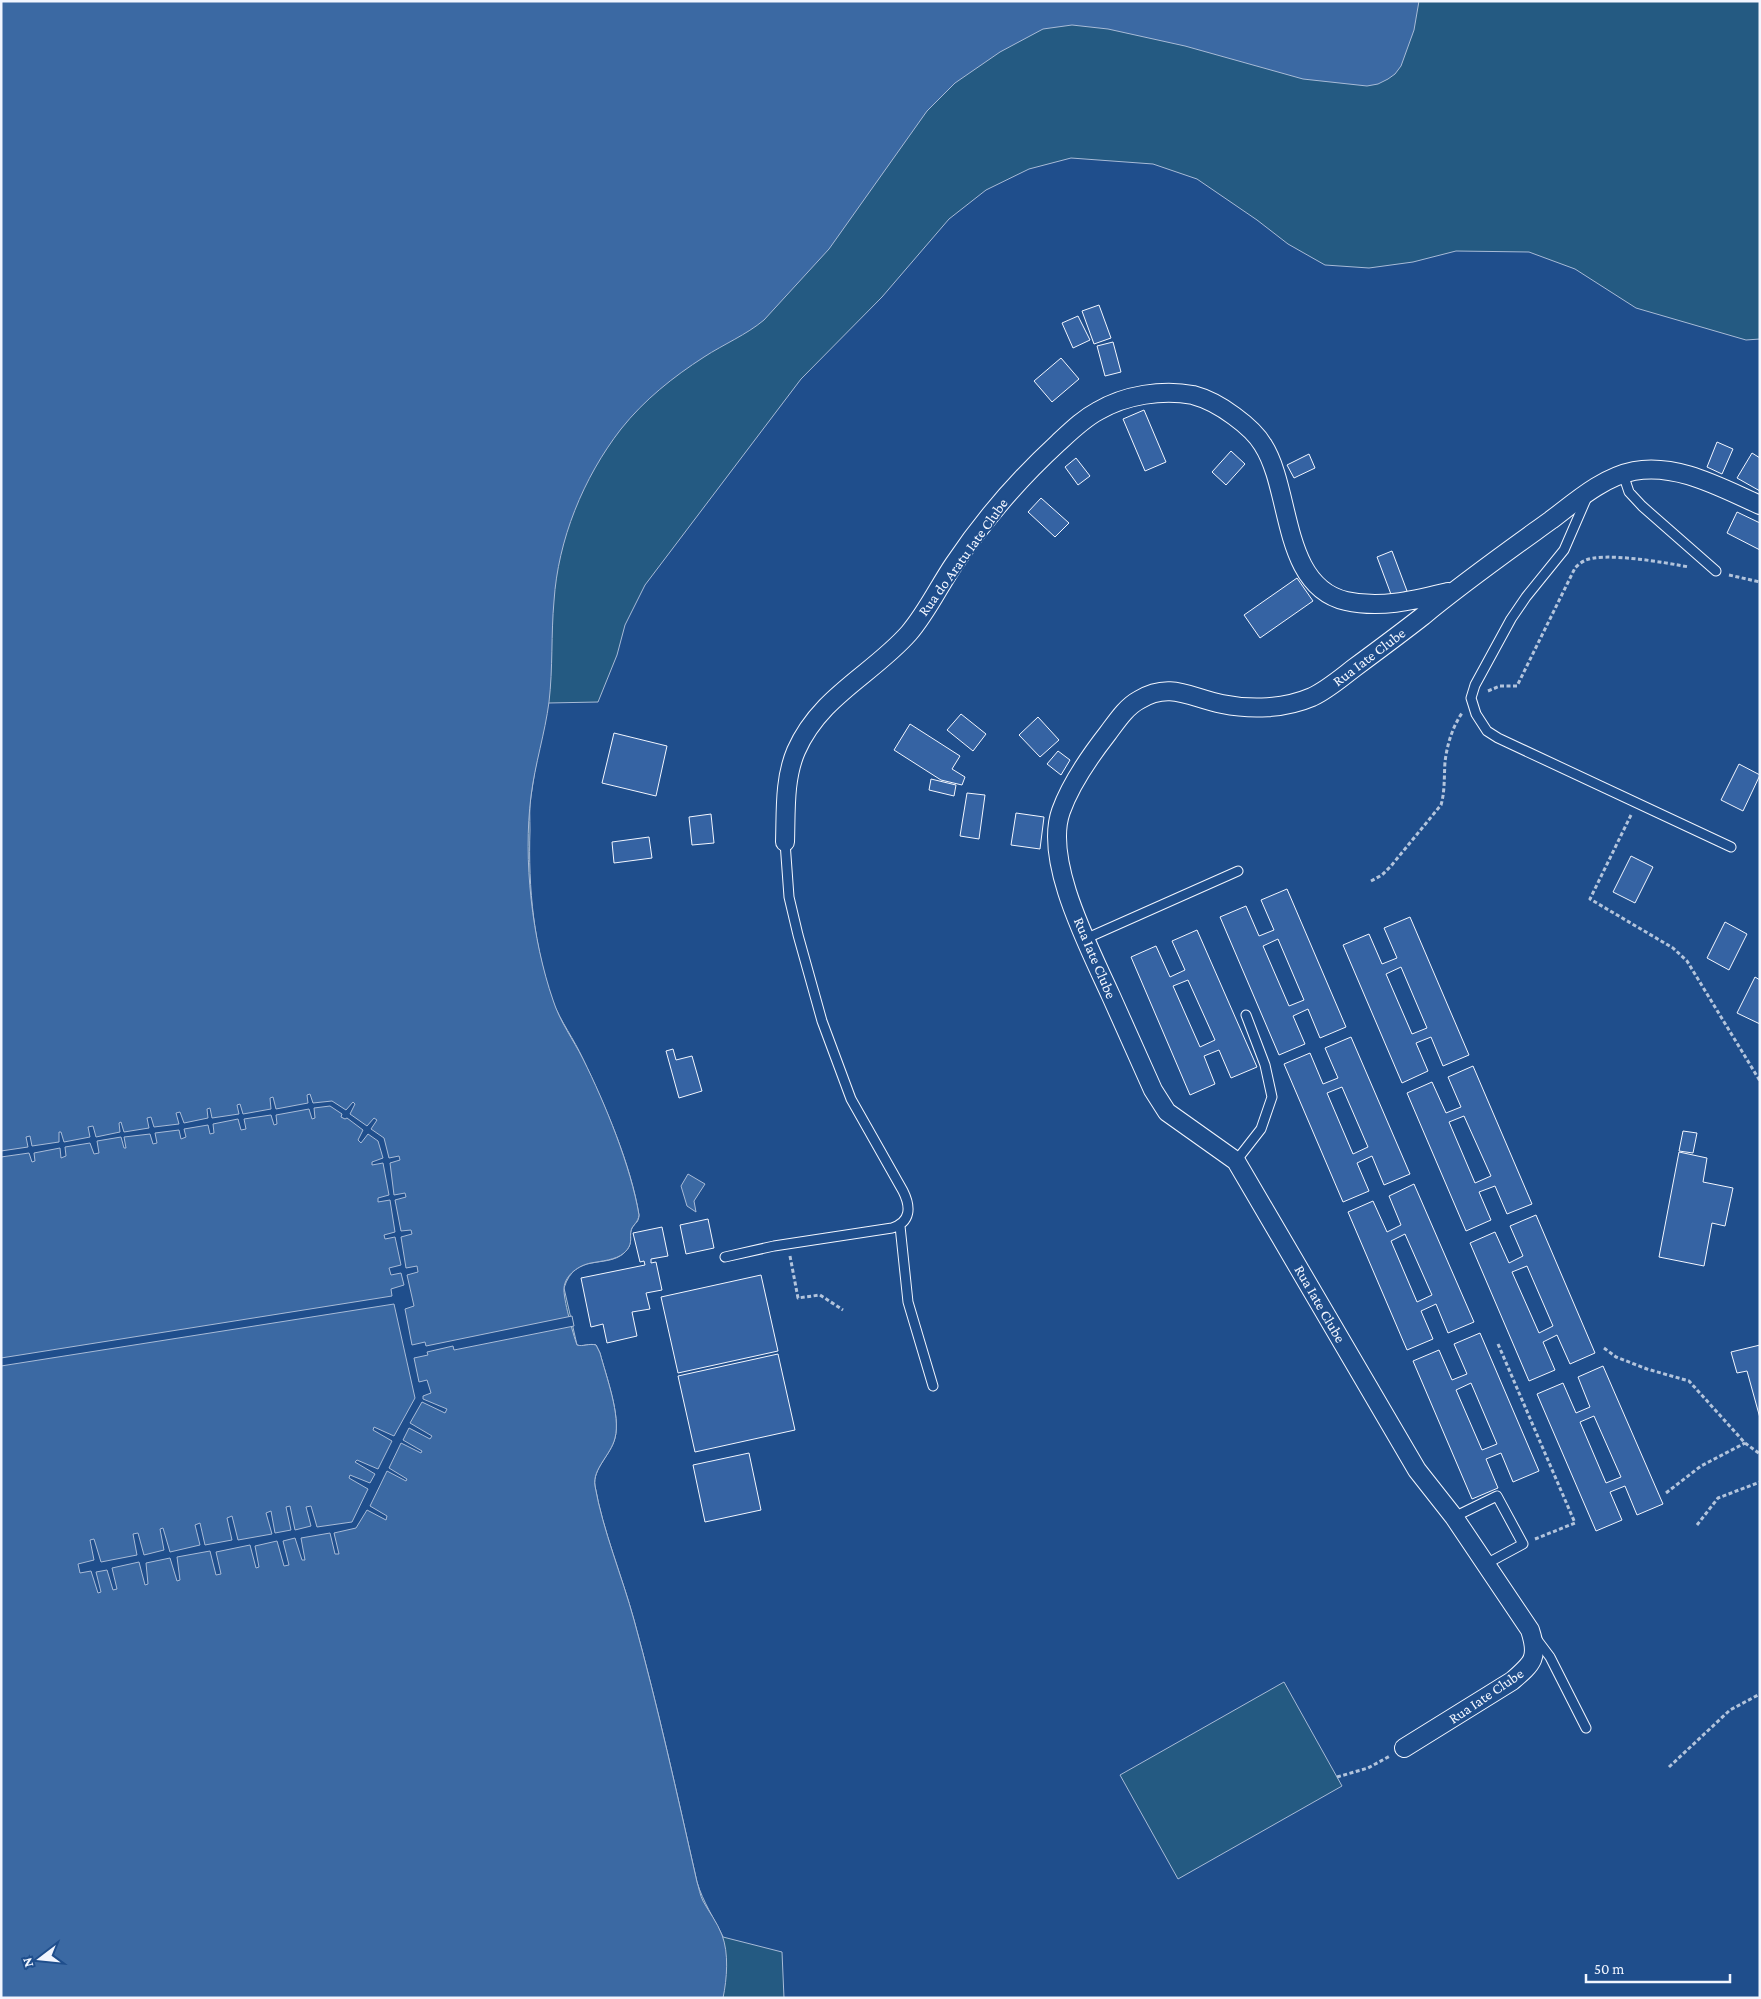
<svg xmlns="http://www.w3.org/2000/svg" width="1761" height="1999" font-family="'Crimson Pro',serif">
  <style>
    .green { fill: #245a82; stroke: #a8bbd7 }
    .water { fill: #3b69a3; stroke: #a8bbd7 }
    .pier { fill: #1f4e8c; stroke: #a8bbd7 }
    .building { fill: #3563a3; stroke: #f2f6ff; fill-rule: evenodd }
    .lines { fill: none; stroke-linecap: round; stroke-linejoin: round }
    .lane-casing { stroke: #f2f6ff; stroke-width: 11 }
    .street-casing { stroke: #f2f6ff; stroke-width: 20 }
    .path { stroke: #b3c4dc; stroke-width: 3; stroke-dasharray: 4 2.5; stroke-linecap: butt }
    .lane { stroke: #1f4e8c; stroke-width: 9 }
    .street { stroke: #1f4e8c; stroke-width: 18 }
    .labels { text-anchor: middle; stroke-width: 4; stroke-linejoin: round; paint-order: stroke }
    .street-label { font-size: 15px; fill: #f2f6ff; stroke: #1f4e8c }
  </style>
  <rect width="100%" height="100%" fill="#1f4e8c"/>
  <path class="green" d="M785,1H1760V339L1746,340L1636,308L1575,269L1529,252L1456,251L1413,262L1369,268L1325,265L1288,244L1257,220L1197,179L1153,164L1071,158L1029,169L986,190L949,219L882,297L801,379L645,585L625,625L617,655L598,702L548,703C542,734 535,765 531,796C529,807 530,819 530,830C528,888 534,947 553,1002C561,1022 574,1039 583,1059C605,1105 631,1165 639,1215C639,1222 635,1223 632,1228C628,1236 635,1243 624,1253C607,1269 575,1252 564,1288L577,1345C583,1347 589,1343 596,1345L600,1353C606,1376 621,1416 615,1438C611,1455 592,1469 595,1486C603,1531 622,1576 634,1620C658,1707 677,1794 697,1882C703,1902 714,1918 723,1937L782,1952L784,1998H653L511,1020L547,426Z
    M1284,1682L1342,1786L1178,1879L1120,1775Z"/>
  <path class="water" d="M1,1H1419L1414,30L1401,66L1395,74L1388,79L1378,84L1367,86L1303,79L1185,46L1108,29L1072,25L1043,29L1000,52L955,83L927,111L829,249L764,320C746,335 724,344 704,357C673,377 644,400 621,429C583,478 558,540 554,601C551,634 553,668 549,702C545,733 535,764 531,796C523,860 532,939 553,1000C560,1022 573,1039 583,1059C605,1103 631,1167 639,1215C638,1222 635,1223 632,1228C628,1236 635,1243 624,1253C616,1260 601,1261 591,1263C579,1265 565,1275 564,1288C563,1298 573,1334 577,1345C583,1347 589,1343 596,1345L600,1353C606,1376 621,1416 615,1438C611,1455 592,1469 595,1486C603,1531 622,1576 634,1620C658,1707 677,1794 697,1882C699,1888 700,1895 703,1901C709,1912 717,1922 722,1935C729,1953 727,1979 723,1998H1Z
    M688,1174L705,1184L694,1201L696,1212L687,1206L681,1186Z"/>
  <path class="pier" d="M310,1094L313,1103L332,1101L346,1110L353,1102L355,1104L350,1114L367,1126L374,1118L377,1120L371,1129L384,1138L389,1158L399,1156L400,1160L390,1163L394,1195L405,1193L406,1197L395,1200L401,1231L411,1230L412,1234L401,1237L406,1268L417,1266L418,1272L407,1275L414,1306L405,1309L412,1345L425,1342L426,1346L572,1316L574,1326L454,1350L453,1346L427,1352L428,1355L414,1358L419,1382L427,1380L431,1393L423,1396V1399L447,1409L445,1413L422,1402L410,1423L432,1436L430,1439L409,1428L403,1440L422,1451L421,1453L401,1443L389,1468L407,1479L406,1481L387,1471L370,1506L387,1516L386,1520L367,1510L356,1528L334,1533L339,1554H335L330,1533L301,1538L305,1560H302L295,1538L283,1541L289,1565L284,1566L277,1541L255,1546L259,1567L256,1568L250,1545L216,1552L221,1574L216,1575L210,1551L177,1557L180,1580L177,1581L170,1558L146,1563L148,1584L145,1585L139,1562L112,1568L117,1589L113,1590L107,1570L96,1572L101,1592L98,1593L91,1571L80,1573L78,1564L94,1560L90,1540L94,1539L101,1562L137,1555L133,1534L138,1533L144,1555L164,1550L160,1529L163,1528L170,1552L200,1545L195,1525L200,1523L205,1545L232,1540L227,1518L232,1516L238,1540L272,1534L266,1513L271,1511L275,1533L291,1530L286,1507L290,1506L295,1530L311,1526L306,1507L311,1506L317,1527L352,1522L368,1489L349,1478L350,1475L370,1483L375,1474L355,1462L357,1460L378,1469L392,1441L373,1430L374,1427L394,1436L415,1398L394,1304L1,1366V1358L392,1296L391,1289L404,1285L401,1273L391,1275L389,1268L401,1265L395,1237L385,1239L384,1235L395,1232L390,1200L378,1202V1198L389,1195L383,1163L372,1165V1162L383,1158L378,1141L368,1134L361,1143L358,1140L363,1130L347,1118L345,1119L341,1117L342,1114L330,1106L314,1108L315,1118L312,1119L309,1109L276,1115L277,1124L274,1125L271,1115L244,1119L246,1129L241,1130L238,1119L213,1124L214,1133L210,1134L208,1125L184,1129L186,1137L181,1139L179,1130L155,1133L157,1143L153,1144L150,1134L124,1137L126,1148H124L121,1137L97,1141L99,1153L94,1154L90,1143L65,1147L66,1156L61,1158L60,1148L34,1153L35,1161L32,1162L29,1153L1,1157V1151L28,1147L26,1137L30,1136L32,1146L59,1142V1132H61L64,1142L90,1137L88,1127L93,1126L96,1137L120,1132L119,1123L121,1122L124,1132L149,1128L147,1118L151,1117L154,1127L179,1124L176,1113L180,1112L184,1123L208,1118L207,1109L210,1108L212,1118L239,1114L237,1105L240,1104L243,1114L271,1109L270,1098L273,1097L276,1109L308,1103L307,1095Z"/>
  <path class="building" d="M1099,305L1111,338L1094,344L1082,311Z
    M1078,316L1090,340L1073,348L1062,323Z
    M1113,342L1121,372L1105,376L1097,346Z
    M1061,358L1079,379L1052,402L1034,381Z
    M1144,410L1166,462L1145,471L1123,419Z
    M1717,442L1733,449L1722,474L1707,467Z
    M1231,451L1245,464L1226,485L1212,472Z
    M1752,453L1760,458V491L1737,478Z
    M1309,454L1315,468L1294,478L1287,465Z
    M1076,458L1090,476L1078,485L1065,467Z
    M1041,498L1069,523L1055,537L1028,512Z
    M1737,512L1760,523V550L1727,533Z
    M1392,551L1407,591L1392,597L1377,557Z
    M1297,578L1313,601L1260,638L1244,615Z
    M961,714L986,734L973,751L947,730Z
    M1038,717L1059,740L1040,757L1019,735Z
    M910,724L960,756L952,769L965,777L962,785L941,780L894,750Z
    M614,733L667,746L656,796L602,783Z
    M1058,751L1070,760L1061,775L1047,764Z
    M1739,764L1760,775L1743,811L1721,800Z
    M931,779L956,785L954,796L929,790Z
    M967,793L985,795L979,839L960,836Z
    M1016,813L1044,817L1040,849L1011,845Z
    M711,814L714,843L692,845L689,817Z
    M649,837L652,858L614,863L612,842Z
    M1631,856L1653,867L1635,903L1613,892Z
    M1287,889L1346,1027L1320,1038L1308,1009L1293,1016L1305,1044L1279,1055L1220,917L1246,906L1259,936L1274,930L1261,900ZM1278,939L1304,1000L1289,1006L1263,946Z
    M1410,917L1469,1055L1443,1066L1431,1037L1416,1043L1428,1071L1402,1083L1343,945L1369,934L1382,964L1397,958L1384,928ZM1401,967L1427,1028L1412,1034L1386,974Z
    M1725,922L1747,934L1729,970L1707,958Z
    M1197,930L1257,1067L1231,1078L1219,1050L1204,1056L1215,1084L1190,1095L1131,957L1156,946L1170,977L1185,970L1172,941ZM1188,980L1215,1040L1200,1047L1173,986Z
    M1755,977L1760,980V1024L1737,1013Z
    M1351,1037L1410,1174L1384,1185L1372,1156L1357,1163L1369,1191L1343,1202L1284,1064L1310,1053L1323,1084L1338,1078L1325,1048ZM1342,1087L1368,1147L1353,1154L1327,1093Z
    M673,1049L676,1060L692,1056L702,1091L679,1098L666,1051Z
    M1473,1066L1532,1204L1507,1214L1495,1186L1479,1192L1491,1220L1466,1231L1407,1093L1432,1082L1446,1113L1461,1107L1448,1077ZM1464,1116L1491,1176L1475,1183L1449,1122Z
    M1683,1131L1697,1133L1693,1153L1679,1151Z
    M1679,1152L1707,1158L1703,1182L1733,1188L1725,1226L1712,1223L1704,1266L1659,1257Z
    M1414,1184L1474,1322L1448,1333L1436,1304L1421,1311L1433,1339L1407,1350L1348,1212L1373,1201L1387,1232L1401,1225L1389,1196ZM1405,1234L1432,1295L1417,1302L1391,1241Z
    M1536,1215L1595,1353L1570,1364L1557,1335L1543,1342L1555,1370L1529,1381L1470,1243L1495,1232L1509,1263L1523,1256L1510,1226ZM1527,1266L1553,1326L1539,1333L1512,1272Z
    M708,1219L714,1248L686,1254L680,1225Z
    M662,1227L668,1256L651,1259V1263L656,1262L662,1290L646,1293L650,1309L632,1312L637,1336L607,1343L603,1324L591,1327L581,1278L645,1265L644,1261L640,1262L633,1233Z
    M761,1275L778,1351L678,1373L661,1297Z
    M1480,1333L1539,1471L1513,1482L1501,1453L1486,1459L1498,1488L1472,1499L1413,1361L1439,1350L1452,1380L1467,1374L1454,1344ZM1471,1383L1497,1444L1482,1450L1456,1390Z
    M1760,1345V1418L1747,1371L1737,1373L1731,1352Z
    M778,1354L795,1430L695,1452L678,1376Z
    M1603,1366L1663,1504L1637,1515L1625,1486L1610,1492L1622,1520L1596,1531L1537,1394L1563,1383L1576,1413L1590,1407L1578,1377ZM1594,1416L1621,1477L1606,1483L1580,1422Z
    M749,1453L761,1510L705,1522L693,1465Z"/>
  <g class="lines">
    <defs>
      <path id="lane" d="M1623,474L1629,492L1642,506L1716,571
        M1587,497L1564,550L1526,597L1511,619L1475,685L1471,698L1476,714L1487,731L1498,738L1731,847
        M1085,939L1238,871
        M1236,1161L1261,1129L1272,1097L1265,1065L1246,1015
        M900,1226L908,1302L933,1386
        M725,1257L774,1246L892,1228C911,1222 911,1207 903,1191L851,1099L822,1021L798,935L789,897L785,842
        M1454,1517L1497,1496L1523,1544L1486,1564
        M1535,1637L1550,1657L1586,1728"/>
      <path id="street" d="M785,842C786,811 784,779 796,751C820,696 872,675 909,633C927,612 939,586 954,564C984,519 1019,479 1058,443C1071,431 1083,419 1098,411C1125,395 1163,389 1193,395C1208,399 1222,407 1234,416C1245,424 1256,433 1263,445C1292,490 1281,586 1346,601C1381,609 1415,600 1448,592
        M1404,1748L1512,1681C1533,1663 1539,1658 1530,1630L1454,1517L1417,1470L1236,1161L1167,1112L1153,1090C1139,1058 1125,1027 1111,996C1090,949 1043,861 1061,811C1071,783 1090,756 1108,733C1117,721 1126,707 1139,700C1170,681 1191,698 1222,704C1251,710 1284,709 1312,697C1327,690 1341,678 1354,668C1377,651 1400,634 1423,616C1464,582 1508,551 1551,520C1576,501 1603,477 1634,471C1678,463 1721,488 1760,505"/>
    </defs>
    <use href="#lane" class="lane-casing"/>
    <use href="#street" class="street-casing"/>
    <path class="path" d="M1729,575L1760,582
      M1488,691L1500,686H1517L1575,568C1577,566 1581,562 1584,561C1602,551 1667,563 1689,567
      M1631,815L1590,899L1673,948L1687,961L1760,1081
      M1371,881L1382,875L1391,866L1441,805C1445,791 1444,777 1445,762C1447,745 1452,728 1462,713
      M790,1256L798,1298L820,1295L843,1310
      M1498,1344L1575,1523L1535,1539
      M1604,1348L1616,1357L1647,1369L1689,1381L1745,1443L1760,1454
      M1666,1493L1701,1466L1745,1443
      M1697,1525L1718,1498L1760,1482
      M1669,1767L1730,1710L1760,1694
      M1337,1777L1368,1768L1390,1756"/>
    <use href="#lane" class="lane"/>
    <use href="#street" class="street"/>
  </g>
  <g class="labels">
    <g class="street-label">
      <text transform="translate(963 557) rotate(-54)" y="5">Rua do Aratu Iate Clube</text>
      <text transform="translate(1369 657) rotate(-37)" y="5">Rua Iate Clube</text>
      <text transform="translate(1095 958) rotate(67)" y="5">Rua Iate Clube</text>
      <text transform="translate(1320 1304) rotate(60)" y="5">Rua Iate Clube</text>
      <text transform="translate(1486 1696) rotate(-34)" y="5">Rua Iate Clube</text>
    </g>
  </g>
  <rect width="1761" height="1999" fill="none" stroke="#f2f6ff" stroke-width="5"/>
  <g transform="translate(40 1959) rotate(254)" stroke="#1f4e8c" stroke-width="4" paint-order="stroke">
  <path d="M0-4L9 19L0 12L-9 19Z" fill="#f2f6ff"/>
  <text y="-8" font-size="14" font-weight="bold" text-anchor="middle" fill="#f2f6ff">N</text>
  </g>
  <path d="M1586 1974v8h144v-8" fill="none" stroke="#f2f6ff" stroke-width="2.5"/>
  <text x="1594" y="1974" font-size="15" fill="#f2f6ff" stroke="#1f4e8c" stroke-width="4" paint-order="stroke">50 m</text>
</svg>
